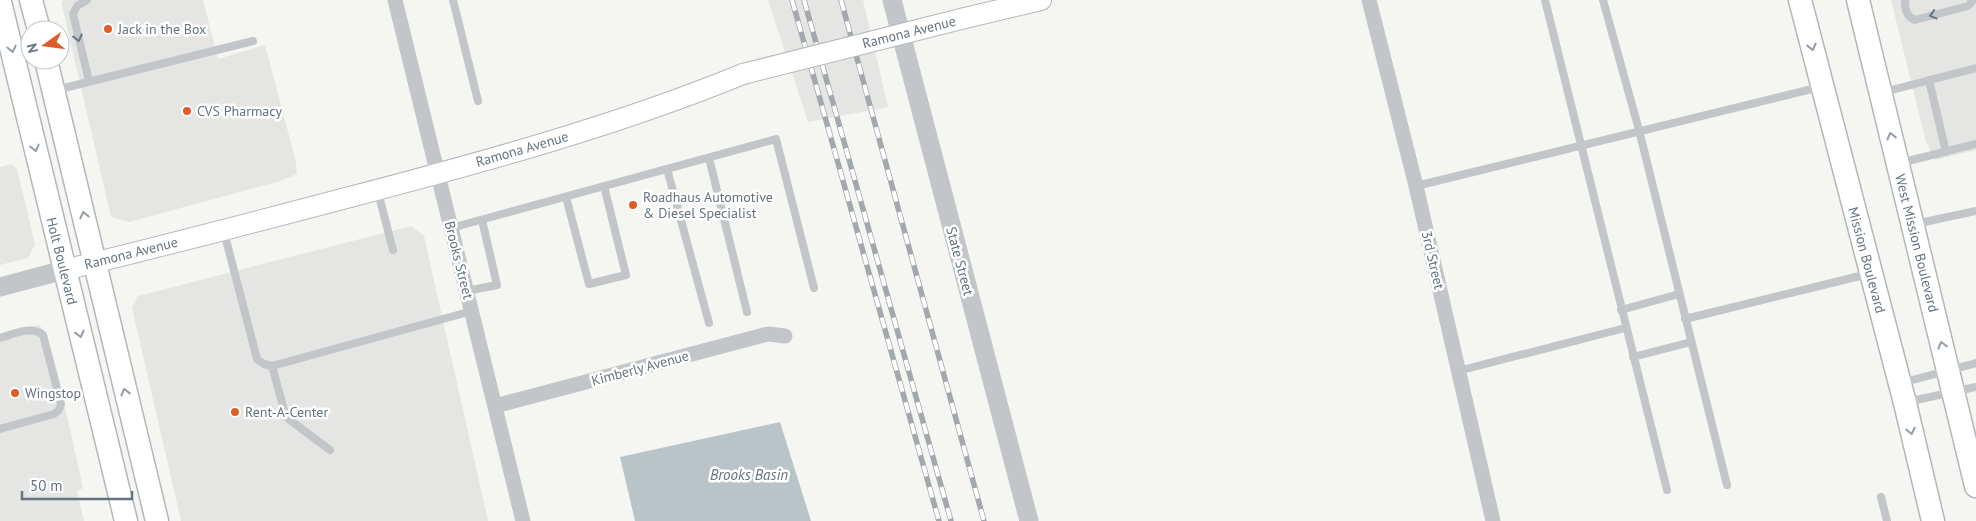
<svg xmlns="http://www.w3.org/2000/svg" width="1976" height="521" font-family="'PT Sans',sans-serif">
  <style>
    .built { fill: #e5e6e4 }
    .water { fill: #b9c4c8 }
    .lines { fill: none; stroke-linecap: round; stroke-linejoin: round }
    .secondary-casing { stroke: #b4b9bd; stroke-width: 22 }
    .primary-casing { stroke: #b3b7bb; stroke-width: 25 }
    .service { stroke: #c2c6c9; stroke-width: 8 }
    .minor { stroke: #c2c6c9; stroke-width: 15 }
    .tertiary { stroke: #c2c6c9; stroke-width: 19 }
    .secondary { stroke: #fff; stroke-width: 20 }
    .primary { stroke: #fff; stroke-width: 22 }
    .rail-casing { stroke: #a3a8ad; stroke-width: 5.5 }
    .rail { stroke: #fff; stroke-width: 4; stroke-dasharray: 11; stroke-linecap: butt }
    .secondary-bridge-casing { stroke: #b4b9bd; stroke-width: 22; stroke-linecap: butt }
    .secondary-bridge { stroke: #fff; stroke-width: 20 }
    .oneway { stroke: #697785 }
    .oneway2 { stroke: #929da7 }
    .poi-dot { fill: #df5b27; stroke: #fff; stroke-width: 2 }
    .labels { text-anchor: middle; stroke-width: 5; stroke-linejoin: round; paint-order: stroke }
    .poi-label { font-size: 14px; fill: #647381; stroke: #fff; text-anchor: start }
    .street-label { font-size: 14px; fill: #647381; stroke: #fff }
    .water-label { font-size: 15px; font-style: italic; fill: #60757f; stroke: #fff }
  </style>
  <rect width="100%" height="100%" fill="#f5f5f1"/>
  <path class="built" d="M66,0H203L218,59L265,45L296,162L297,174L280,181L129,222L111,217L61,1Z
    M768,0H863L888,107L808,122Z
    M1891,0H1976V150L1935,160L1926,142Z
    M12,164L17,169L35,244L28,258L0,265V167Z
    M411,226L424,236L488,521H181L132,308L138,296Z
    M39,325L46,333L57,371L83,488L77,491L84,521H0V334Z"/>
  <path class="water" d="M780,422L811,521H635L620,457Z"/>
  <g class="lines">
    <defs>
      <path id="secondary" d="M965,18L1041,0
        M64,270C160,247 255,222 350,197C483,162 616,126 743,74"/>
      <path id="primary" d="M31,0L39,30
        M1800,0L1905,403L1933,521
        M1858,0L1976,486
        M0,2L126,521
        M46,60L157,521"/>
    </defs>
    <use href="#secondary" class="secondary-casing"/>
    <use href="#primary" class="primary-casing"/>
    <path class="service" d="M87,0L77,6L73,14L89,81
      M453,0L478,101
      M1545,0L1667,490
      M1603,0L1639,130L1727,485
      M1905,0C1905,9 1906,16 1915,20L1968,6L1973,0
      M1929,80L1946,152
      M56,90L253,41
      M1884,92L1976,68
      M709,158L747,312
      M1900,163L1976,144
      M667,169L709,323
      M1416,186L1820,87
      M378,192L393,250
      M566,197L589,284L626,275L604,186
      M1915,224L1976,211
      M451,228L776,139L814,288
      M224,232L257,359L264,364L272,366L472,311
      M467,291L497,285L482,220
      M1621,310L1679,294
      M1685,319L1868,274
      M0,338C14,334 31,325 43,335L61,404L59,410L54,414L0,429
      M1633,357L1691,342
      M272,366L286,417L330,450
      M1458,371L1625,328
      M1901,383L1976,363
      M1907,402L1976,387
      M1881,497L1887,521"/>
    <path class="minor" d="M395,0L523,521
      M1369,0L1416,186L1493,521
      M495,406L768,334L785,336"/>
    <path class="tertiary" d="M892,0L1029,521
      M0,287L64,270"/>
    <use href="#secondary" class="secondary"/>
    <use href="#primary" class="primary"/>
    <defs>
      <path id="rail" d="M792,0L939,521
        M804,0L951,521
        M841,0L984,521"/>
    </defs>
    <use href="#rail" class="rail-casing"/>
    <use href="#rail" class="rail"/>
    <defs>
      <path id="secondary-bridge" d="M743,74L965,18"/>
    </defs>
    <use href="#secondary-bridge" class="secondary-bridge-casing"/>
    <use href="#secondary-bridge" class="secondary-bridge"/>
  </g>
  <defs><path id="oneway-chevron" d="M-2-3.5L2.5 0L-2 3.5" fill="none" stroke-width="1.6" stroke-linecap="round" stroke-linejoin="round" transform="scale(1.25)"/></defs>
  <g class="oneway">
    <use href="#oneway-chevron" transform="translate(1933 15) rotate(164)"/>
    <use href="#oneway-chevron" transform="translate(78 38) rotate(76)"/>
  </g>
  <g class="oneway2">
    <use href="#oneway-chevron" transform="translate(1812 47) rotate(76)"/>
    <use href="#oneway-chevron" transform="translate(12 49) rotate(77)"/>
    <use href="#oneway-chevron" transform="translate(1891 136) rotate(-104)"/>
    <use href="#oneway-chevron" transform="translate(35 148) rotate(77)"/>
    <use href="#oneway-chevron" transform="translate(84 215) rotate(-103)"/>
    <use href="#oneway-chevron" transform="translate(80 334) rotate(76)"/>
    <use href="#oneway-chevron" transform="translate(1942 345) rotate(-104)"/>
    <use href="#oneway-chevron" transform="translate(125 392) rotate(-104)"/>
    <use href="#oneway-chevron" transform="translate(1911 431) rotate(77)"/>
  </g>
  <g class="poi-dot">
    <circle cx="108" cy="29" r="5"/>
    <circle cx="187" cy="111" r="5"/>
    <circle cx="633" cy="205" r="5"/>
    <circle cx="15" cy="393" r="5"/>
    <circle cx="235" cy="412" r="5"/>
  </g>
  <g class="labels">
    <g class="poi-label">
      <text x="118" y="34">Jack in the Box</text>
      <text x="197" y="116">CVS Pharmacy</text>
      <text x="643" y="202">Roadhaus Automotive<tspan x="643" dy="16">&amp; Diesel Specialist</tspan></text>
      <text x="25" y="398">Wingstop</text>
      <text x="245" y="417">Rent-A-Center</text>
    </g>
    <g class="street-label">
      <text transform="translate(909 32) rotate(-14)" y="5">Ramona Avenue</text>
      <text transform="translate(522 149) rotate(-16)" y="5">Ramona Avenue</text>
      <text transform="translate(1917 243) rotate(76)" y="5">West Mission Boulevard</text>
      <text transform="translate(131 253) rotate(-14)" y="5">Ramona Avenue</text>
      <text transform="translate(459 260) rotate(76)" y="5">Brooks Street</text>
      <text transform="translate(1433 260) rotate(77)" y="5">3rd Street</text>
      <text transform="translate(1867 260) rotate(75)" y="5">Mission Boulevard</text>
      <text transform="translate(62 261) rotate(76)" y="5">Holt Boulevard</text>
      <text transform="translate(960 261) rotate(75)" y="5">State Street</text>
      <text transform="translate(640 368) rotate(-15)" y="5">Kimberly Avenue</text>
    </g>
    <g class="water-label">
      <text x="749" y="480">Brooks Basin</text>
    </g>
  </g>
  <g transform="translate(45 45) rotate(256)"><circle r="24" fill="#ffffff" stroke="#c1c7cd"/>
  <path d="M0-4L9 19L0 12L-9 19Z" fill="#df5b27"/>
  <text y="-8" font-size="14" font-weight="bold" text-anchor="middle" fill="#647381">N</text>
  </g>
  <path d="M22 491v8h110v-8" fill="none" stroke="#647381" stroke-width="2.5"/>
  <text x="30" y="491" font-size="15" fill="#647381" stroke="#ffffff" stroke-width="4" paint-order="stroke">50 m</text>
</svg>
